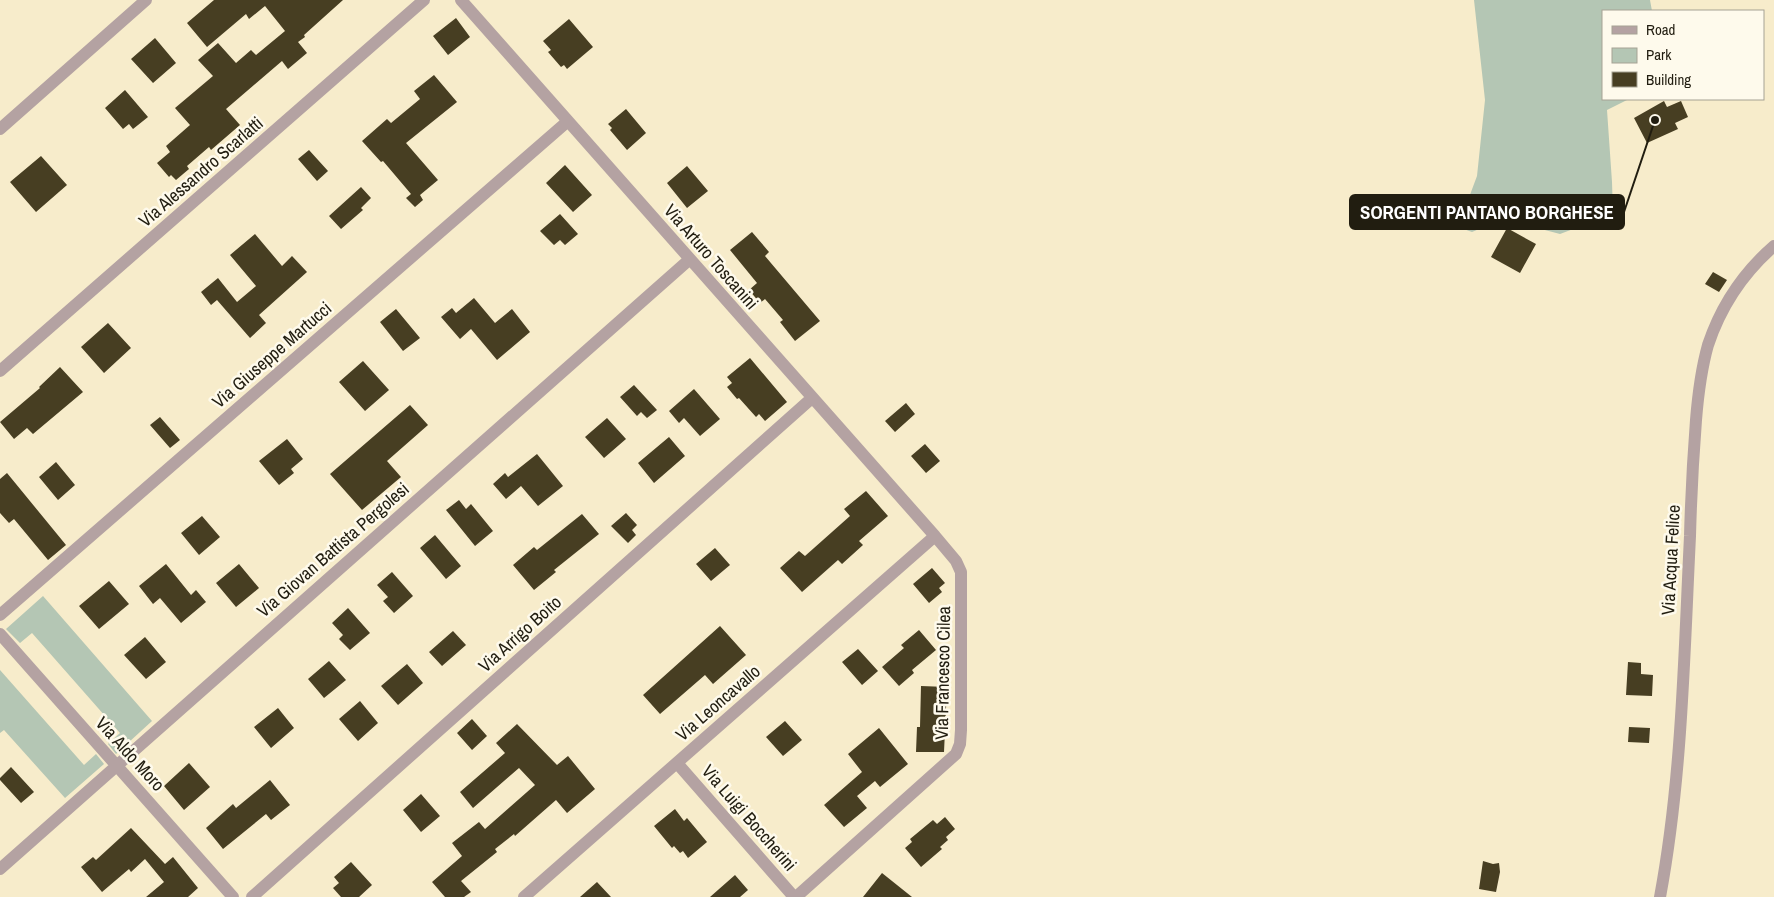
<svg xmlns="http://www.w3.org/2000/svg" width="1774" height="897" font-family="'Archivo Narrow',sans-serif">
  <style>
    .green { fill: #b4c6b4 }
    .building { fill: #473e22 }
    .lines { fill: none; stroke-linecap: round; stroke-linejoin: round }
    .street { stroke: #b4a2a2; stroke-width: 12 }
    .labels { text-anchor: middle; stroke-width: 5; stroke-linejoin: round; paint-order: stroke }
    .street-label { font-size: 18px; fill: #211d10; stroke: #fefaec }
    .leader { fill: none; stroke: #211d10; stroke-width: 2 }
    .callout-dot { fill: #211d10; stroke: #fefaec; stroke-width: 2 }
    .callout { fill: #211d10; stroke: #211d10; stroke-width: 2 }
    .callout-label { font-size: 19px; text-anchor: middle; font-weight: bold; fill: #fff }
  </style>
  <rect width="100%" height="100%" fill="#f7eccb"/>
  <path class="green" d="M1474,0H1650L1652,11H1603V99H1629L1607,110L1612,182L1613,214L1560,234L1503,219L1472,232L1458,227L1477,176L1485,100Z
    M43,596L152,721L116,754L108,744L120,733L32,633L20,643L6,629Z
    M0,670L84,765L96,754L104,764L65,798L4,730L0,733Z"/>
  <path class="building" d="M214,0H343L304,35L305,37L298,42L307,53L288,69L282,61L226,109L240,125L211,150L209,147L187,166L189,169L176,180L171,175L169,177L157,163L170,152L166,146L190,125L175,108L213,76L198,60L218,43L236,63L251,50L256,55L285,31L265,6L249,19L246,14L207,47L187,23Z
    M456,18L470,37L448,55L433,36Z
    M569,19L593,47L567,69L564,65L561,67L548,52L551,50L543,41Z
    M155,38L176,63L153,83L131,59Z
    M434,75L457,102L406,143L438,180L420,195L423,200L415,207L406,198L411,194L383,161L381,162L362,141L387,119L391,123L420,99L414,91Z
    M125,90L148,117L133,129L129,124L123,129L105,108Z
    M1664,101L1667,107L1681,101L1688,117L1675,123L1678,129L1647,143L1634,118Z
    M626,109L646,133L627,150L610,130L612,128L608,124Z
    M309,150L328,171L317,181L298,159Z
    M41,156L67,185L36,212L10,182Z
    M565,165L592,195L573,212L546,183Z
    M687,166L708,191L687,208L667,183Z
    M361,187L371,198L361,208L363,210L341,229L329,216Z
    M560,214L578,234L565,245L560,240L554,245L540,231Z
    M1507,228L1536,244L1520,273L1491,257Z
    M752,232L769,252L765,256L820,321L795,341L780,322L783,320L765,299L760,303L749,290L757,283L730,250Z
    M255,234L282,266L292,256L307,272L259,315L266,323L250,338L217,300L211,305L201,292L218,278L237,302L256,286L230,255Z
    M1713,272L1727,280L1719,292L1705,284Z
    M474,298L495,323L512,309L530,332L497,360L471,329L460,339L441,317L452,308L456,313Z
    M396,309L420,338L403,351L380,322Z
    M108,323L131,348L104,373L81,347Z
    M750,358L787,402L765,421L759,414L756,417L739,398L737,399L727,387L732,383L727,377Z
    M363,361L389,390L365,411L339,382Z
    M60,367L83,392L33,434L27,428L14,439L0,422L40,388L39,387Z
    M634,385L657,410L647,418L641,412L637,416L620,397Z
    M694,389L720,419L700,436L684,418L679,423L669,411Z
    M906,403L915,414L895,432L885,421Z
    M410,405L428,425L387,461L401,477L362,510L330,474Z
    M160,417L180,440L170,448L150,425Z
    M607,418L626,439L604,458L585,437Z
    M669,437L685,456L654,483L638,463Z
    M287,439L303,459L291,469L294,473L279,485L259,461Z
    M925,444L940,461L926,473L911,456Z
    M537,454L563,486L538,506L521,486L506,499L493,484L505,473L508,477Z
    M56,462L75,485L58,500L39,477Z
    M7,473L66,545L48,560L14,519L9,523L0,513V479Z
    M866,491L888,516L859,541L863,545L842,564L838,560L802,592L780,568L799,551L805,556L850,516L844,509Z
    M459,500L466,509L471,504L493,531L475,546L446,510Z
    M626,513L637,525L632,530L636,535L628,543L611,526Z
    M582,514L599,534L554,570L556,572L534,590L513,565L534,547L537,550Z
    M202,516L220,537L199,555L181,533Z
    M435,535L461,566L446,579L420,548Z
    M715,548L730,565L711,581L696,564Z
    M166,564L191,595L196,590L206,602L181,623L160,598L153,604L139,586Z
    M239,564L259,588L236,607L216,583Z
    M932,568L945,583L939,588L942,592L929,603L913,584Z
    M392,572L413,596L394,613L383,601L388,597L377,585Z
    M109,581L129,604L99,629L79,606Z
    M348,608L370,633L350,650L339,639L343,635L332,623Z
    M720,626L746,655L713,684L705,675L660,714L643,695Z
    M919,630L936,650L912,670L914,673L899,686L882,667L904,648L901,645Z
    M453,631L466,645L442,666L429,652Z
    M145,637L166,662L146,679L124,655Z
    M858,649L878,671L862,685L842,662Z
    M329,661L346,680L324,698L308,679Z
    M1628,662L1641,663V674L1653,675L1652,696L1626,695Z
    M407,664L423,683L398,705L381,686Z
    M921,686L947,687L944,752H916L917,727H920Z
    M360,701L378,723L358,741L339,719Z
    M278,708L294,728L271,748L254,727Z
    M472,719L487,736L472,750L457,733Z
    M785,721L802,740L783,756L766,737Z
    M517,724L557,765L568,756L595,789L567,813L556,800L515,836L514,834L495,849L497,852L461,881L471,892L464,897H445L432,882L462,856L452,843L479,822L485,829L535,785L519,768L473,808L460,792L505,753L496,743Z
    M1629,727L1650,728L1649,743L1628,742Z
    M879,728L908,764L880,787L875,781L857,796L867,808L844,827L824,805L862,772L848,754Z
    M189,763L210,787L184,810L164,786Z
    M11,767L34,792L21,803L0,780V778Z
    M270,780L290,805L271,820L266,814L223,849L206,828L233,804L236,808Z
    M421,794L440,816L421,832L403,810Z
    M675,809L684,821L687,818L707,842L688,858L683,851L680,853L674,846L672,848L654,826Z
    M945,817L955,829L946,837L948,840L940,847L942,849L921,867L905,848L912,842L910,839L933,820L937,824Z
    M131,828L165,864L173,857L198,888L188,897H146L164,882L145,859L131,872L129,869L102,892L81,867L93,857L96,860Z
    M1483,861L1493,864L1499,863L1500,872L1496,892L1479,889Z
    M351,862L372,885L359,897H341L333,888L339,883L334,877Z
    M882,873L912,897H863Z
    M735,875L748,890L740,897H710Z
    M597,882L611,897H580Z"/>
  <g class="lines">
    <path class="street" d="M461,0L935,536L956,561L961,572V730L960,744L956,754L796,897
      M0,129L146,0
      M0,371L424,0
      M0,615L568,121
      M0,634L233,897
      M677,763L794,897
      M0,869L690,259
      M252,897L812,398
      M524,897L935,536
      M1660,897C1682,779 1684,657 1690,536C1691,497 1693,459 1696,420C1698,395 1701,370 1708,345C1721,306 1743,273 1774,246"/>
  </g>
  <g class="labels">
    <g class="street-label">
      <text transform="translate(201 172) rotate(-41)" y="6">Via Alessandro Scarlatti</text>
      <text transform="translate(711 257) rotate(49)" y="6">Via Arturo Toscanini</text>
      <text transform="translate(272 355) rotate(-41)" y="6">Via Giuseppe Martucci</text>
      <text transform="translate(333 550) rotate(-41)" y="6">Via Giovan Battista Pergolesi</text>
      <text transform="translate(1671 560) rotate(-87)" y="6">Via Acqua Felice</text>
      <text transform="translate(520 634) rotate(-42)" y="6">Via Arrigo Boito</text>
      <text transform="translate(943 673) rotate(-89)" y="6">Via Francesco Cilea</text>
      <text transform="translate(718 703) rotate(-41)" y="6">Via Leoncavallo</text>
      <text transform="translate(130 754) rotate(48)" y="6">Via Aldo Moro</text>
      <text transform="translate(749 818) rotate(49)" y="6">Via Luigi Boccherini</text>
    </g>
  </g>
  <path class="leader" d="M1655 120L1624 212"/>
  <circle class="callout-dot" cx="1655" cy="120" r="5"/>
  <rect class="callout" x="1350" y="195" width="274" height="34" rx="5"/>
  <g class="callout-label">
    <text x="1487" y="219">SORGENTI PANTANO BORGHESE</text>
  </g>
  <rect x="1602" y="10" width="162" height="90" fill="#fefaec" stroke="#a6a294"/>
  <rect x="1612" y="26" width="25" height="8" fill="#b4a2a2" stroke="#a6a294"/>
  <text x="1646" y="35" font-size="15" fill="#211d10">Road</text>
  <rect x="1612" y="48" width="25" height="15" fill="#b4c6b4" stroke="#a6a294"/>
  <text x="1646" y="60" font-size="15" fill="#211d10">Park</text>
  <rect x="1612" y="72" width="25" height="15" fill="#473e22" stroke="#a6a294"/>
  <text x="1646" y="85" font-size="15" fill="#211d10">Building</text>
</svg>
